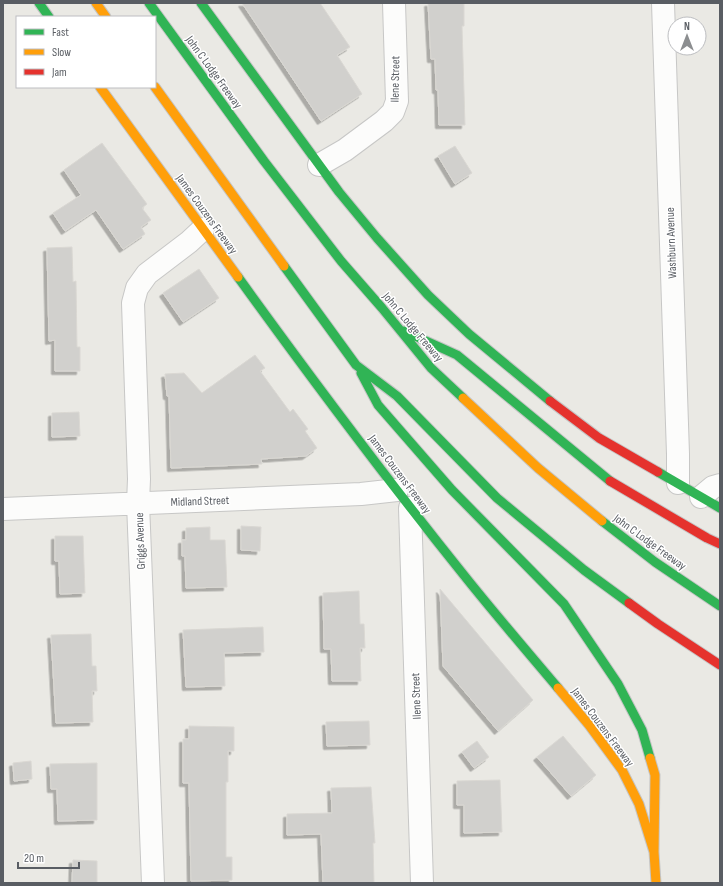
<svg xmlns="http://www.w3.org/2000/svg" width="723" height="886" font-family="'Sofia Sans Condensed',sans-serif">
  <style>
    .building { fill: #d1d0cd; stroke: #dad8d3; filter: url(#shadow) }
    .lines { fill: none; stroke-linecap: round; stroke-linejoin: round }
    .street-casing { stroke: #c7c7c6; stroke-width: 24 }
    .fast-casing { stroke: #c5c5c5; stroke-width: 11 }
    .slow-casing { stroke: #c5c5c5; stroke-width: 11 }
    .jam-casing { stroke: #c5c5c5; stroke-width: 11 }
    .street { stroke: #fcfcfb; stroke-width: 22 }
    .fast { stroke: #30b455; stroke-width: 9 }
    .slow { stroke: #ff9f0a; stroke-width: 9 }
    .jam { stroke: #e5322d; stroke-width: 9 }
    .labels { text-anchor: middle; stroke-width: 3; stroke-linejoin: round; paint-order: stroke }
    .street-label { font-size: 12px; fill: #595d63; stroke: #fff }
  </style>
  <defs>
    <filter id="shadow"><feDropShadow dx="-3.5" dy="3.5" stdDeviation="0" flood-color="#0004"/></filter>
  </defs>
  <rect width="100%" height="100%" fill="#eae9e4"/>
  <path class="building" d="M242,3H320L350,47L337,55L362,94L321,121Z
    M428,3H464V26H462L465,125H439L438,90H436L435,59H431Z
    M102,143L147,204L142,208L151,220L141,227L145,234L123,249L96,210L65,231L53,213L81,195L64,170Z
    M455,146L472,173L455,184L438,156Z
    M72,247L73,282L76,281L77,347H80V371H55V340L49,341L47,248Z
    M199,269L219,298L183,322L163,293Z
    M255,355L265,368L260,371L290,412L293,409L308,429L305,431L317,448L306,456L261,459L262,464L171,468L169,396H167L165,374L184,373L202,393Z
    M79,412L80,436L52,437V413Z
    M241,526L261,527L260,551L241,550Z
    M210,527V540H225L227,587L186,588L185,556H182V540H186V528Z
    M55,536H83L85,593L60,594L59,561H55Z
    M440,589L533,700L498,731L443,666Z
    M359,591L360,624H364L365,648H360L361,681H332L331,649H324L323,593Z
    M263,627L264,652L224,653L225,686L186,687L183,630Z
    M91,634L92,666H96L97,691H92L93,722L56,723L51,635Z
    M369,721L370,745L327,746L326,722Z
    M189,726L234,727V751H228V782H226V857H232V880L191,881L189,783H183V739H189Z
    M563,736L596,775L571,796L537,757Z
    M477,741L489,757L474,768L462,752Z
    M31,761L32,779L14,781L13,763Z
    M97,763V820L58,821L57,789H51L50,764Z
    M500,780L502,832L464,833V805H457V781Z
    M371,787L375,843H373L374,883H323L321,834L287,835V814L332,813L331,788Z
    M73,860L97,861V883H72Z"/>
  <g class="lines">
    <defs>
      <path id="street" d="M663,3L678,454V483
        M319,165L345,150L384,121L393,112L397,101L394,3
        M701,497L713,487L720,485
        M410,508L422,883
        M3,509L361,494L397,490
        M153,883L138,503L139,479L133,303L137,288L147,274L189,242L203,229"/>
      <path id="fast" d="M39,3L49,17
        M149,3L264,161L341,261L382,308L431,368L463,398
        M201,3L339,192L377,238L428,295L469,334L550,401
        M284,266L356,365L397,396L497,498L584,570L629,603
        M238,277C311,378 385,477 463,574C494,613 526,650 558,688
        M404,331L457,355L610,481
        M361,373L378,405L452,490L564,604L618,684L642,730L650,758
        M658,472L720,508
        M602,521L655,562L720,606"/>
      <path id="slow" d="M96,3L106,17
        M100,87L238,277
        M155,87L284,266
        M463,398L538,468L602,521
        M558,688L589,725L622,770L639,804L654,852L656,883
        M650,758L655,775L654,852"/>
      <path id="jam" d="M550,401L599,438L658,472
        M610,481L707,538L720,544
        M629,603L658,624L720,665"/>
    </defs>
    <use href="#street" class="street-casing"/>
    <use href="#fast" class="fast-casing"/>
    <use href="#slow" class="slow-casing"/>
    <use href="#jam" class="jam-casing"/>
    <use href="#street" class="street"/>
    <use href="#fast" class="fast"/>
    <use href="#slow" class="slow"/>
    <use href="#jam" class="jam"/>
  </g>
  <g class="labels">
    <g class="street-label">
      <text transform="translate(214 72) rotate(54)" y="4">John C Lodge Freeway</text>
      <text transform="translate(395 79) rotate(-89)" y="4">Ilene Street</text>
      <text transform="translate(207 214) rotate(54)" y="4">James Couzens Freeway</text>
      <text transform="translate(671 243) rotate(-92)" y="4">Washburn Avenue</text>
      <text transform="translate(413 327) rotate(50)" y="4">John C Lodge Freeway</text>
      <text transform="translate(400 474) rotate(53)" y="4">James Couzens Freeway</text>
      <text transform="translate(200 501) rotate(-2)" y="4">Midland Street</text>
      <text transform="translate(140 541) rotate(-92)" y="4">Griggs Avenue</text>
      <text transform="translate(650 542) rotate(36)" y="4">John C Lodge Freeway</text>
      <text transform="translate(416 696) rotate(-92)" y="4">Ilene Street</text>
      <text transform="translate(603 727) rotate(53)" y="4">James Couzens Freeway</text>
    </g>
  </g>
  <rect width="723" height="886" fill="none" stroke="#595d63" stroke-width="8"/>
  <rect x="16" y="16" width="140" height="72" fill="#ffffff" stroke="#bdbec1"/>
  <rect x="24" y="29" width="20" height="6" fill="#30b455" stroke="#bdbec1"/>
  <text x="52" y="36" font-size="12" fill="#595d63">Fast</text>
  <rect x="24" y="49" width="20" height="6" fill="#ff9f0a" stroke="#bdbec1"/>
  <text x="52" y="56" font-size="12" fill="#595d63">Slow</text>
  <rect x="24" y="69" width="20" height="6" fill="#e5322d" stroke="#bdbec1"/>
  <text x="52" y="76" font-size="12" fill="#595d63">Jam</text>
  <g transform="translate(687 36)"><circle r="19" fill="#ffffff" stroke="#bdbec1"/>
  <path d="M0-3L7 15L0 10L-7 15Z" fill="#8c8e90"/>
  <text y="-6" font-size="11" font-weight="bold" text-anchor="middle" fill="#595d63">N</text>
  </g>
  <path d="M18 862v6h61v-6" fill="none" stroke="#595d63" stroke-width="2"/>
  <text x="24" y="862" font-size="12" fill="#595d63" stroke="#ffffff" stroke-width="3" paint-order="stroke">20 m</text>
</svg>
